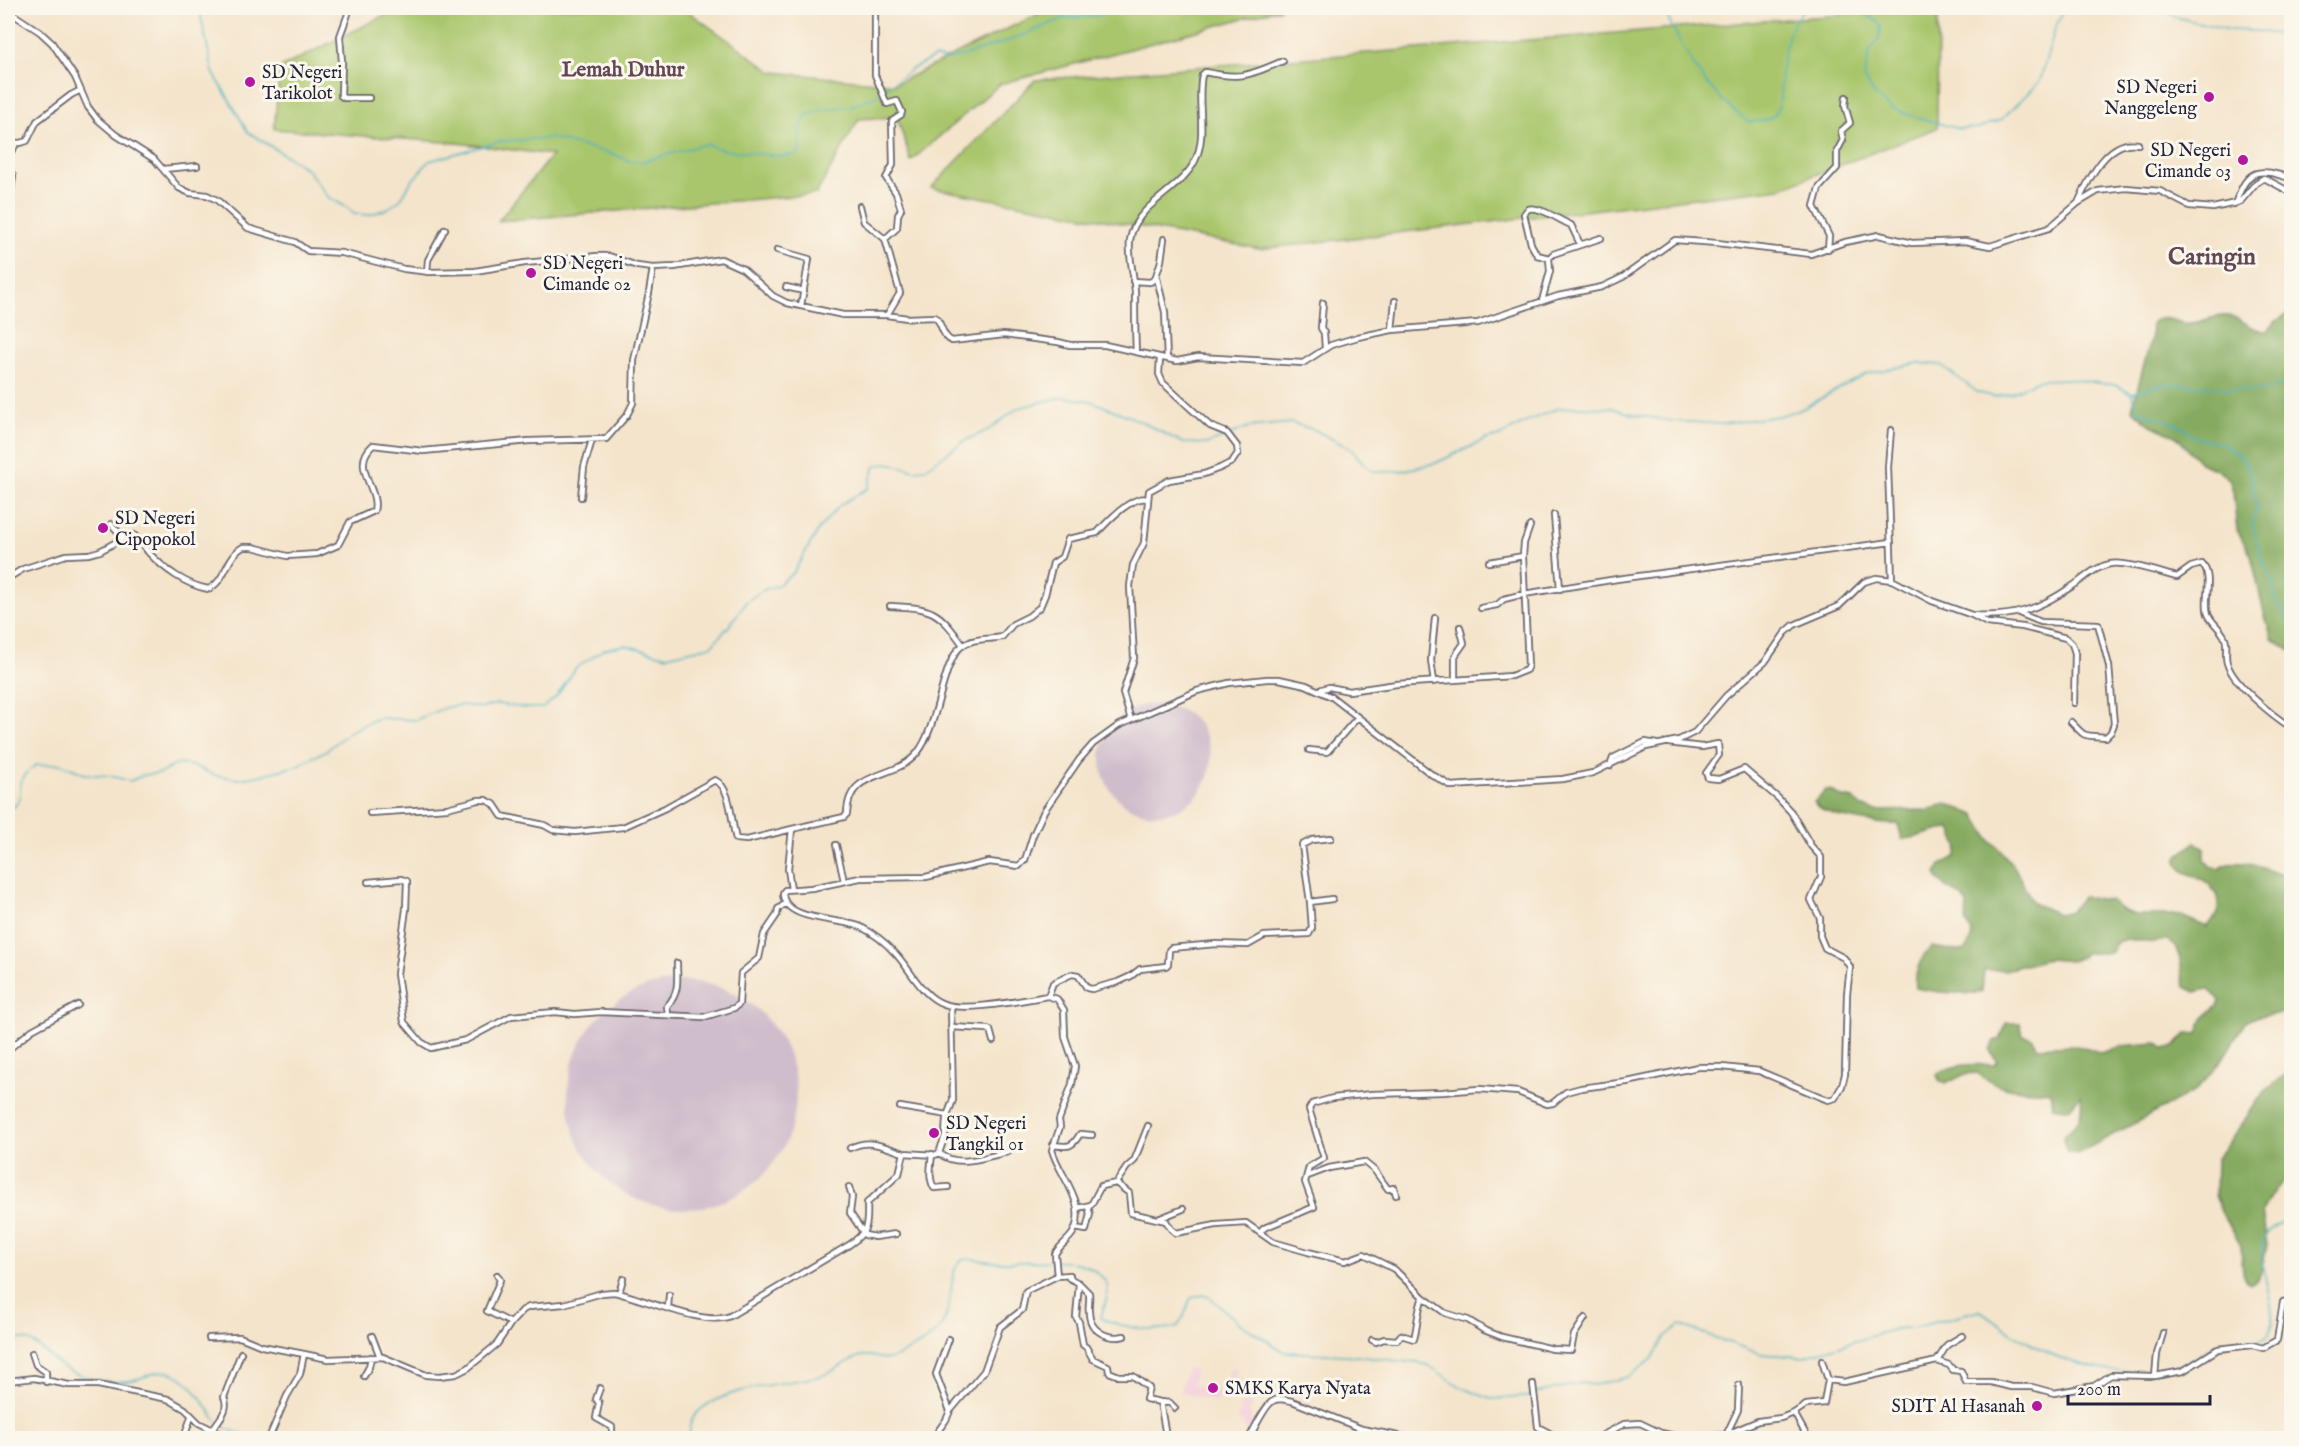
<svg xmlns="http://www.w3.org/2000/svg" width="2299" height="1446" font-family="'IM FELL English',serif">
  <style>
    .built { fill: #f4cfdc }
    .industrial { fill: #d0bdcc }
    .green { fill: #a9c66c; stroke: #667454; stroke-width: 1.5 }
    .forest { fill: #86ab60; stroke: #54664e; stroke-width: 1.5 }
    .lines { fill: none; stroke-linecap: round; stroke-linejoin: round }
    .stream { stroke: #43b0bf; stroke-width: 1.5 }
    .minor-casing { stroke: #6c666d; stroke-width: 8 }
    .minor { stroke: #fff; stroke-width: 4.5 }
    .poi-dot { fill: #b5179e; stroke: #fbf7ec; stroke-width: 2 }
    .labels { text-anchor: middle; stroke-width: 6; stroke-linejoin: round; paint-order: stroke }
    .poi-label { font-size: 18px; fill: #22223b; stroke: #fbf7ec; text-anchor: start }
    .quarter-label { font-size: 21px; font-weight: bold; fill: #644756; stroke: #fbf7ec }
    .district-label { font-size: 24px; font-weight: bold; fill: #644756; stroke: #fbf7ec }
  </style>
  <rect width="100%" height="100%" fill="#fbf7ec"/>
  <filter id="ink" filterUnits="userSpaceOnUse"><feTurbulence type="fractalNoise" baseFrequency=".0167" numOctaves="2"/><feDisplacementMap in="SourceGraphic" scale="12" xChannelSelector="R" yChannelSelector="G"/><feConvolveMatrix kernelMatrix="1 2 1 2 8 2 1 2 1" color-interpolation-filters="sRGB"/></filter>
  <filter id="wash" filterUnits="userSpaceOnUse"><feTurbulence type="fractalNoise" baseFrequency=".008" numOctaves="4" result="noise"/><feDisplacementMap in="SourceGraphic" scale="24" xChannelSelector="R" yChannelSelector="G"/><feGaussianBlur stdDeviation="1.35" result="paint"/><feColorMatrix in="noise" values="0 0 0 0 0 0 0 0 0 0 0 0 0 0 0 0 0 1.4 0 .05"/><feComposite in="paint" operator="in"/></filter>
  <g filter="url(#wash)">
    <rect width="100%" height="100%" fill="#f4e4cb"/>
    <path class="built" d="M1231,1367L1236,1368L1234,1378L1260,1386L1255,1400L1249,1398L1252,1389L1227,1381Z
      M1187,1368L1196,1370L1192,1385L1220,1393L1217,1402L1180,1392Z
      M1251,1402L1252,1408L1249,1409L1254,1429L1245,1431L1243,1421L1239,1422L1237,1414L1242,1413L1239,1405Z"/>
    <path class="industrial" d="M1101 759a55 55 0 1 1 110 0a55 55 0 1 1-110 0Z
      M568 1095a114 114 0 1 1 228 0a114 114 0 1 1-228 0Z"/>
    <path class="green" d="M399,8H683L773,72L895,84L1050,8H1282L1000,84L911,161L897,117L859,119L816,194L498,221L552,155L457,143L274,129L280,68Z
      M1924,8H1938L1937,128L1781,188L1260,249L931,188L1035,80Z"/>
    <path class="forest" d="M2286,315H2292V594L2289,596L2292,605L2291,651L2272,639L2264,613L2251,555L2237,530L2233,492L2229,479L2217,470L2200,463L2177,437L2151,425L2132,409L2152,335L2151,323C2166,313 2174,323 2187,323C2201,324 2214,314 2229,316C2244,318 2252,332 2268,331L2276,321Z
      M1826,790H1830L1842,797L1853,799L1861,806L1875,811L1930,810L1946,803L1975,815L1991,842L1998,847L2015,868L2033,903L2058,914L2071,911L2082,897L2110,900L2122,910L2135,915H2179L2207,927L2218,914V896C2214,891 2210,884 2205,881C2193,874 2176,873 2177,857L2195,842L2205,849V860L2211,867L2219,869C2239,854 2266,870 2287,877C2289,887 2280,893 2279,904C2279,914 2287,929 2289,941L2291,944V1012L2258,1016L2246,1021L2222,1060L2195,1091L2077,1154L2068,1152L2063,1136C2079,1122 2083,1118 2081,1096C2065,1110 2077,1111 2053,1107L2051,1092C2021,1090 2002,1092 1977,1073L1965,1074L1946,1084L1939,1080L1937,1074C1956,1063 1972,1064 1994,1065L1997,1061L1990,1051L1994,1041L2000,1040L2006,1023H2020L2023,1035L2032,1038L2038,1047L2069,1045L2088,1048L2101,1053L2121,1046L2157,1043L2163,1048L2176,1046L2187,1033L2198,1034L2203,1019L2219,1004L2220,1000L2208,989L2195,992L2185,987C2178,969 2186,955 2167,939L2153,943L2126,939L2117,942L2110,953H2084L2081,957L2072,961L2048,959L2005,970H1984L1982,991C1974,997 1928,991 1916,988C1914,973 1920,957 1932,947L1957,951L1966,950C1972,939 1975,932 1966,923L1967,903C1957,888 1943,892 1936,874L1941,865L1957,856L1958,846L1951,829C1934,829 1919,839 1902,839L1898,824C1880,825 1823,817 1814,802Z
      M2291,1070V1171L2268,1200L2262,1212L2267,1245L2261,1272L2258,1279L2251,1283L2246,1281L2243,1273L2241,1246L2222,1213L2215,1195L2216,1158L2228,1144L2263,1093Z"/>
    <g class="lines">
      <path class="stream" d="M199,8L213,72L248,132L307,169L328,197L348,208L354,214L369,215L387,209L400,200L411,182L429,161L501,141L551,138L616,155L629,161L641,162L705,144L724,150L780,156L795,155L799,152L801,126L807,116L816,111L850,106L876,96L912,69L935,57L949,60L1011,40L1062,19L1096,16L1124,8
        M1663,8C1685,54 1705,92 1749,122C1758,121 1769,122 1775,114C1782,104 1780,88 1781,77C1782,54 1789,23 1805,8
        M1851,8L1877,20L1881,27L1879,38L1870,51L1864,79L1876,97L1892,109L1913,116L1959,129L1978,128L2001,120L2040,81L2055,29L2064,8
        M2166,8L2175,17L2230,30L2256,31L2292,36
        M2132,394L2138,411L2175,423L2198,438L2221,443L2242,456L2251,475L2257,507L2252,524L2255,536L2262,559L2274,584L2275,599L2292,625
        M1231,434L1249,427L1292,423L1315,430L1351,449L1365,465L1372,471L1382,472L1401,471L1436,463L1487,439L1500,436L1530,420L1556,409L1575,407L1612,408L1636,415L1671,421L1723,424L1778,416L1800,410L1866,374L1918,363L1941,365L1977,392L1994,397L2012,393L2038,380L2067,379L2115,385L2132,393C2145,389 2158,384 2172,384C2211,384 2253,398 2292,383
        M8,809L14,807L20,799V783L27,772L36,765L61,764L85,774L111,776L130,781L144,775L161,773L177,764L194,766L214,775L239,779L257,776L296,766L327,750L350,731L378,718L415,720L447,707L463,705L482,708L497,704L525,708H543L556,697L576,668L604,649L625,645L667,656L711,646L730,625L746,602L761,591L778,585L793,573L819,529L840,505L868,488L875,466L888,463L915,470L924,469L964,441L990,429L1018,408L1062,397L1091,401L1138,420L1183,443L1207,444L1227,436
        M8,1342C33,1330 46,1358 66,1369C86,1379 115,1386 137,1379C150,1376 158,1368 172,1373C191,1379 205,1405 216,1420
        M1536,1393L1582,1383L1594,1385L1628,1377L1652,1359L1666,1336L1680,1325L1761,1354L1803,1357L1895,1329L1917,1327L1979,1310C1996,1321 2012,1334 2029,1343C2071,1367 2136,1383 2183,1364C2195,1359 2203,1350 2215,1346C2229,1341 2258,1345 2268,1336C2287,1297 2229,1237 2292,1218
        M219,1423L229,1430L257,1438
        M691,1438C690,1434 689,1429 690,1425C700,1389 787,1383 817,1377C834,1374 847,1359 862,1356C871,1354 880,1360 889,1359C896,1359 906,1351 913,1348C951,1329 946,1315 953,1278C954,1272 955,1266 959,1262C966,1256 978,1260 986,1261C1015,1265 1046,1258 1076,1263C1088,1265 1099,1273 1106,1282C1111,1297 1103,1305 1101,1318C1123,1328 1155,1333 1178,1326L1184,1316L1191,1298L1203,1295L1211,1298L1239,1323L1285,1352L1346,1355L1418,1363L1428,1365L1461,1387L1490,1399L1525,1397L1532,1395"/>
    </g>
  </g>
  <g filter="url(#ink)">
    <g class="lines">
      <defs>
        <path id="minor" d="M348,8V14L340,36L342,62L341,96L344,98H369
          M660,8L661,10
          M875,8V75L887,104L897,101L902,112L901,115L892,121L893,165L886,178L896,193L901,209L898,215L897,228L885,239L900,293L887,315
          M8,11L40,32L52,43L75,77L88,107L97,119L116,135L154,159L179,188L190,193L207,195L217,200L248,228L295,242L308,251L342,253L404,269L430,272L475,271L525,263L597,256H609L637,266L653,268L674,267L721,259L743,269L773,296L787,303L843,315H887L907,318L935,317C943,324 941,336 952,341L1004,335L1058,342L1070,345H1105L1177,361L1198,357L1303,363L1331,345L1358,337L1392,330L1478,323L1558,296L1602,287L1623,277L1675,240L1717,243L1811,254L1845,242L1879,235L1912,243L1965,241L1990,246L2049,228L2078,203L2098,191L2126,188L2160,191L2189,206L2213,208L2240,202L2256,183L2264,178L2292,193
          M8,142L20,143L27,141L37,121L71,95L81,90
          M8,156L17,143
          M8,167L13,176L11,190
          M163,169L197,166
          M2078,203C2088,180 2108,138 2138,144
          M2235,204C2248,168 2257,167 2292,179
          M860,206L864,222L885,239
          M1828,249L1829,236L1814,206L1819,188L1837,168V151L1843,140L1841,131L1850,123L1845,106L1846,97
          M777,250L809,259L801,306
          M1549,258L1537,255L1531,244L1524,214L1528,209C1540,206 1559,220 1571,225L1580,244
          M427,272L428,260L445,229
          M1157,278L1165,312L1167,359
          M1133,281L1150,282L1155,279L1161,261L1164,239
          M786,287L804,291
          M1542,301L1550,271L1549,258L1553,254L1601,238
          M1323,303L1321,328L1324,333L1325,348
          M1392,330L1395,301
          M1136,352C1135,332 1135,312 1135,292C1133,259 1119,238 1146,210C1162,194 1185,181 1195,161C1208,134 1196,103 1202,75L1205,72C1242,80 1250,75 1283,61
          M1891,430L1888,467L1892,580
          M581,497L584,467L592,440
          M1554,515L1560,589
          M111,524L124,538
          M1489,562L1523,556
          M8,578L23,569L66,555L89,554L100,551L129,535H134C140,540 144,547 149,553C164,569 186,585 208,589C226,582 226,556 243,547H253L287,556L317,554L338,545L350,522L374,511C380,488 349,467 373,445L423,451L529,441L606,439L627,415L633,403L634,360L649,293L653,268
          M890,606C933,608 938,610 963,645
          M1481,608L1497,605L1504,599L1524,594L1617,579L1891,542
          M2021,614L2041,622L2098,624L2109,666L2114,724L2111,732L2106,737C2082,734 2088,740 2071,722
          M1972,615C2012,618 2038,610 2071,587C2084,579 2094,567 2110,564C2126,561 2161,573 2177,577L2191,567L2202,564C2214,577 2203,599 2208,614C2211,622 2220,628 2224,636C2229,644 2224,654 2227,663C2233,684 2273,716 2292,728
          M1455,680V656L1464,643L1460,627
          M1434,682L1431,660L1435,618
          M1319,690L1329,687L1349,691L1397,684L1511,676L1526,670L1528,666L1523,556L1524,543L1530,526
          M1131,720L1123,693L1134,658L1130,586L1133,565L1144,543L1149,491L1169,480L1204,474L1220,468L1232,462L1238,453L1237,446L1227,433L1210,426L1163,383L1159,374L1160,358
          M1309,750L1327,752L1357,718
          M1610,766L1613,758L1645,742L1657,744
          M370,813L447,808L478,800H486L494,804L502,816L544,825L553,830L575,832L623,827L665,808L715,780C732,788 731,823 736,839L747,840L792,829
          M836,845L844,881
          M368,882L401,879L407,881L406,909L397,974L404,1022L421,1042L431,1048L466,1040L511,1016L555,1012L575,1014L601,1012L704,1017L734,1008L739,1004L741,973L759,958L764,934L777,915L778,909L786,903
          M791,889L788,869L792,829L844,817L847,814C848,767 895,782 918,752C939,725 942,660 962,646C974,637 989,640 1002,637L1013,624L1029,616L1040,607L1045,595L1053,563L1062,557L1068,539L1097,533C1106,523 1133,494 1147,499
          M1310,902L1302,845L1312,840L1331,838
          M1048,996L1053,983L1072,974L1078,975L1087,988L1092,989L1118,982L1131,976L1140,969L1166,966L1168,964L1169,950L1171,948L1216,944L1248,945L1264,936L1309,934L1312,928L1310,902L1332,899
          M668,1015L667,1006C680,993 677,980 677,963
          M951,1027L987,1029L990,1030L993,1041
          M8,1050L32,1030L78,1005
          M900,1107L948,1115
          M1053,1145C1068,1147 1072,1148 1080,1134L1092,1135
          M850,1148C871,1138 883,1147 904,1153
          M939,1153C958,1169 987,1156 1008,1152
          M932,1154C931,1166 928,1177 934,1188L948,1187
          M1308,1176L1329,1168L1364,1162L1375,1171L1388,1189L1394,1188L1396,1195
          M1116,1183L1127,1167L1134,1161L1148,1126
          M849,1187L852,1197L850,1213L865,1235L875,1237L896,1234
          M1077,1208L1091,1205L1101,1186L1116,1183L1129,1193L1131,1213L1166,1221L1171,1229L1176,1233L1216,1225L1246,1223L1273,1242L1308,1252L1345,1261L1364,1254L1394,1269L1423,1297L1445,1313L1468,1320L1484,1330L1502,1337L1553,1349L1571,1350L1574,1335L1585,1318
          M1158,1219L1183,1209
          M1075,1228L1086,1230L1090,1214L1088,1207
          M1260,1233L1264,1228L1314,1207L1305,1182L1309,1167L1324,1158L1309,1109L1312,1104L1333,1098L1372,1094L1443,1092L1479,1089L1518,1092L1547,1104L1553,1103L1566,1092L1581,1088L1627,1082L1698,1067H1722L1759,1071L1828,1100L1835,1098L1842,1086L1845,1074L1847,994L1850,967L1844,958L1825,948L1820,936V918L1811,900L1821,877V857L1811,846L1791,812L1778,798L1744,769L1719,779L1708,778L1706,773L1719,755L1718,744L1702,747L1668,743
          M497,1275L500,1280L487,1311L511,1323
          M1057,1276L1070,1275L1069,1278L1079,1283L1076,1317L1079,1322L1083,1345L1086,1347L1093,1359L1108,1366L1109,1372L1119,1376H1133L1149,1388L1146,1399L1160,1402L1165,1430L1164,1438
          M1079,1283L1089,1293C1090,1300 1088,1306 1089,1312C1089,1331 1108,1340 1124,1336
          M619,1293L623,1279
          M668,1308L669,1295
          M372,1336L380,1357
          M209,1338L240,1337L262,1346L304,1354
          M949,1339L936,1374L950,1411
          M1372,1340L1376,1342L1384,1339L1397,1340L1401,1335L1414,1339C1418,1324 1417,1312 1423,1297
          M32,1353L36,1365L46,1372V1382
          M1822,1361L1828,1380
          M1937,1361L1947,1345L1962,1336
          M364,1376L369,1367L371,1357
          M2155,1376L2157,1354L2163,1333
          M8,1381L34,1378L69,1385H98L168,1399L185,1409L199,1423L229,1438
          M1533,1384L1538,1427L1559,1438
          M600,1388L596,1399L599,1403L596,1418L612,1427V1438
          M1160,1402L1170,1403L1175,1408
          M1794,1413L1808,1438
          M212,1430C219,1419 230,1410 224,1397L241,1353
          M1727,1433L1738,1410L1739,1385
          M184,1438L191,1417
          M269,1438L287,1396L300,1374L304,1354L328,1359L383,1357L426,1375L439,1376L456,1374L468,1368L497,1344L511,1323L523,1310L529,1307L564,1304L602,1293L614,1292C643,1298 705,1327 730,1316L849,1245C868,1232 868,1225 867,1203L899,1174L904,1153L935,1155L939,1153L945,1136L946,1119L953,1100L951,1006
          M933,1438L946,1420L950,1411L984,1371L1000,1327L1022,1310L1026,1291L1057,1276L1055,1254C1059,1246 1068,1241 1073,1233C1089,1203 1059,1176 1052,1150L1060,1127L1059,1120L1072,1084L1075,1066L1065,1037L1064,1010L1057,999L1048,996C1023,1000 966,1012 944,1004C921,996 910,968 894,952C885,942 873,933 861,927C842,918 783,922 783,893L785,890L812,888L860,878L926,877L989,862L1019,866L1025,860L1033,835L1044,811L1079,760L1093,744L1118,726L1197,691L1229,683L1267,679H1279L1306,685L1332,697L1431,774L1451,786L1563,779L1593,773L1646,747L1679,740L1695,732L1726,696L1765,662L1785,633L1794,625L1839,606L1864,582L1876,578L1892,580L1932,601L1972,615L1987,623L2023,627L2066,638L2072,644L2075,653L2074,703
          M1249,1438C1254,1430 1265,1405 1273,1401C1279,1397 1286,1400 1292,1401L1362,1429L1409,1438
          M1601,1438L1603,1435L1624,1424L1640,1423L1661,1433L1684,1438L1725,1435L1758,1421L1781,1418L1794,1413L1806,1405L1824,1403L1828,1380L1844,1382L1937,1361L1949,1365L1953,1370L1961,1371L1966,1382H1991L2011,1387H2032L2054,1393L2094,1386L2111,1375L2155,1376L2183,1371L2218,1349L2252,1345L2263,1348L2277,1340L2283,1302L2292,1300"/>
      </defs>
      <use href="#minor" class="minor-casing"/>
      <use href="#minor" class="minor"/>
    </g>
  </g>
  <g class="poi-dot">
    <circle cx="250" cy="82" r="6"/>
    <circle cx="2209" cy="97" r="6"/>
    <circle cx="2243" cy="160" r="6"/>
    <circle cx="531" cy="273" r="6"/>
    <circle cx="103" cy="528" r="6"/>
    <circle cx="934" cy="1133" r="6"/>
    <circle cx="1213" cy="1388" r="6"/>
    <circle cx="2037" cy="1406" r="6"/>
  </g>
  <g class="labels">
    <g class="poi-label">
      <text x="262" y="78">SD Negeri<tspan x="262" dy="21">Tarikolot</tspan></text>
      <text x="2197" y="93" text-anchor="end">SD Negeri<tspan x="2197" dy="21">Nanggeleng</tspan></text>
      <text x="2231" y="156" text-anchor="end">SD Negeri<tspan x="2231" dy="21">Cimande 03</tspan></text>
      <text x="543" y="269">SD Negeri<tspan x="543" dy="21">Cimande 02</tspan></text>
      <text x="115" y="524">SD Negeri<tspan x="115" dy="21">Cipopokol</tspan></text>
      <text x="946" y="1129">SD Negeri<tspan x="946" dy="21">Tangkil 01</tspan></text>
      <text x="1225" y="1394">SMKS Karya Nyata</text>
      <text x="2025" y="1412" text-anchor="end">SDIT Al Hasanah</text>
    </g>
    <g class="quarter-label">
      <text x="623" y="76">Lemah Duhur</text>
    </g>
    <g class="district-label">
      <text x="2212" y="264">Caringin</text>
    </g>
  </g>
  <rect width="2299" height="1446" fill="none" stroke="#fbf7ec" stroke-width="30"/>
  <path d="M2068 1395v9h142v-9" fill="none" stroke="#22223b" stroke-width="3"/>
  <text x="2077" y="1395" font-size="18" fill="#22223b" stroke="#fbf7ec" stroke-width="4.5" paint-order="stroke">200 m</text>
</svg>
